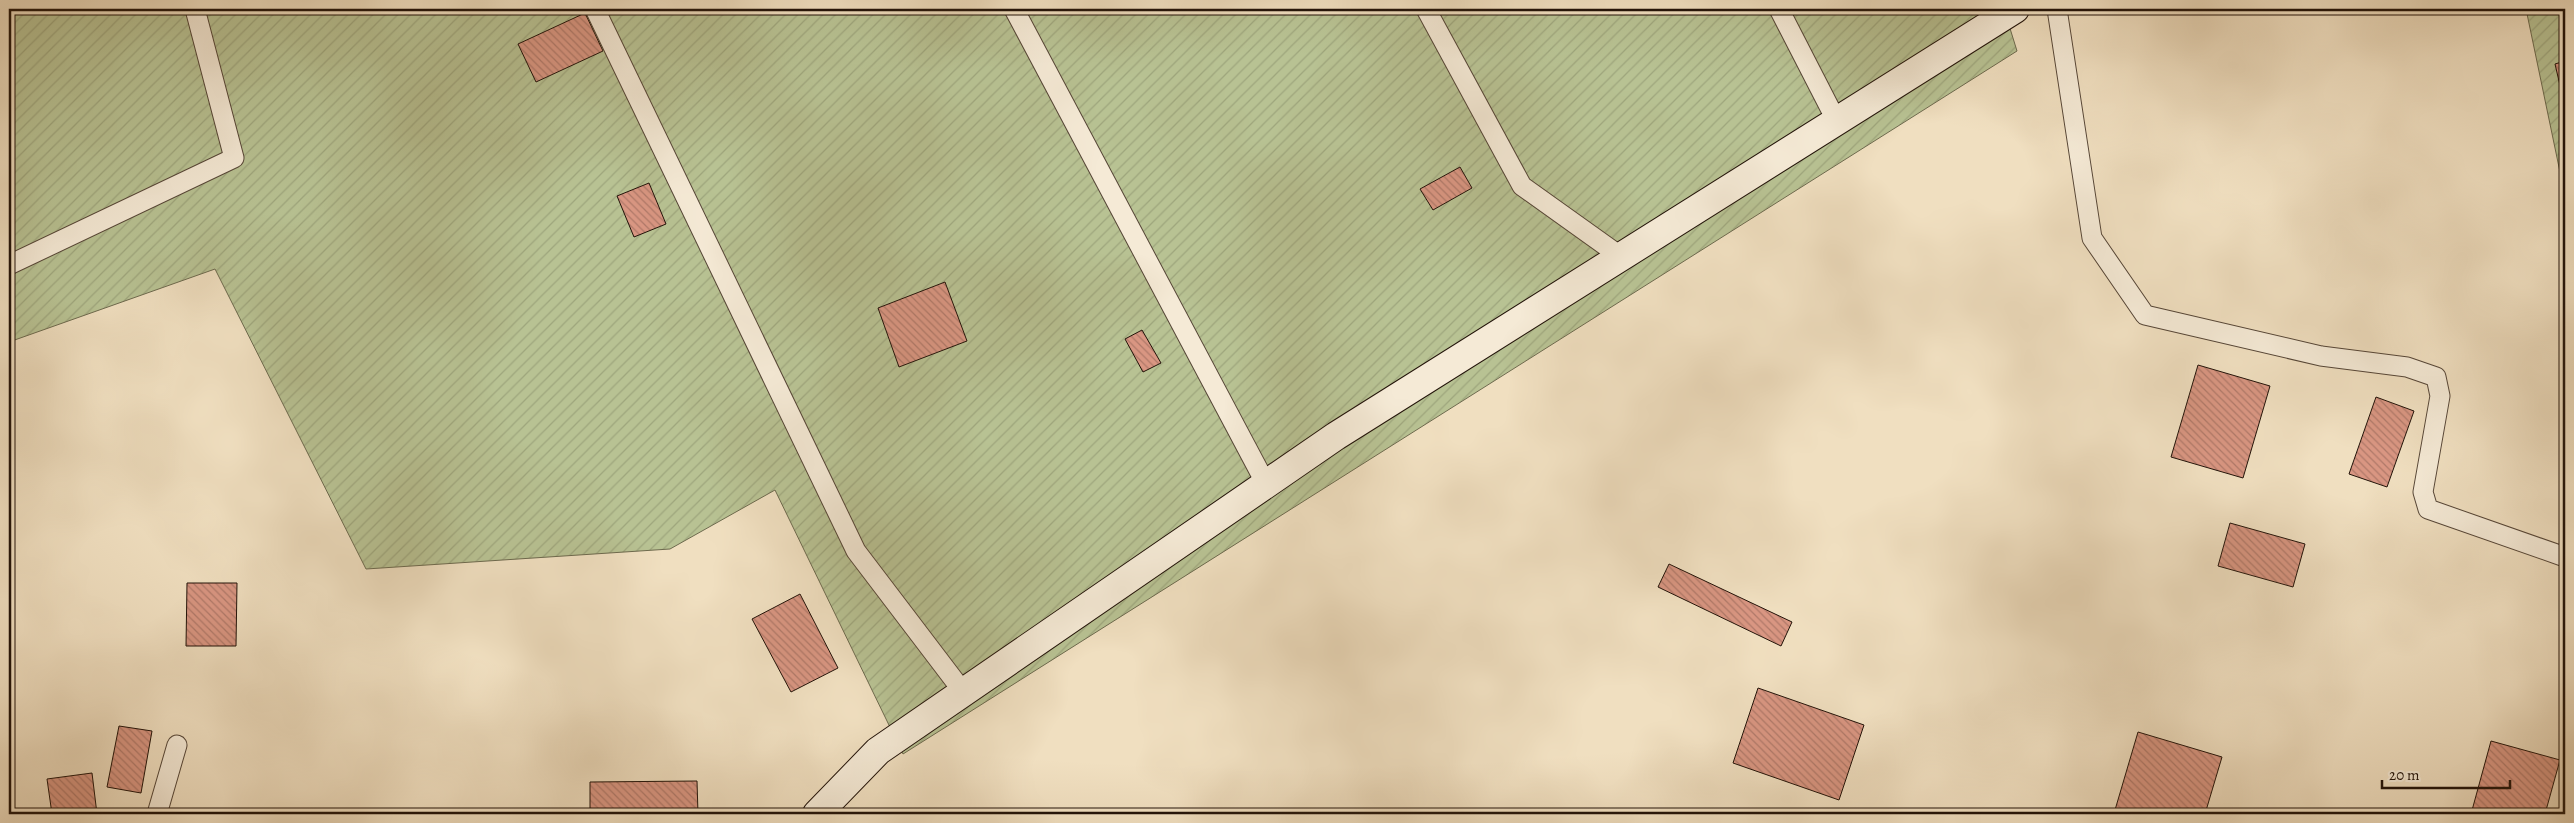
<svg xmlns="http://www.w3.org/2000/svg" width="2574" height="823" font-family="Alegreya,serif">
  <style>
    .garden { fill: url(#garden-furrows); stroke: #6d6a4e }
    .building { fill: url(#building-back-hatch); stroke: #221309 }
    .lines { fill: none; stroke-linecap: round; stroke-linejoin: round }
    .lane-casing { stroke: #564637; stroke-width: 21 }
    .secondary-casing { stroke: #221309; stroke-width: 30 }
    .lane { stroke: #f5ead6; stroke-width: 19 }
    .secondary { stroke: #f5ead6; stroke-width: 28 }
  </style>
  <defs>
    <pattern id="garden-furrows" width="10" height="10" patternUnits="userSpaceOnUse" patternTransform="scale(1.25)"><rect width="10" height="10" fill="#b8c293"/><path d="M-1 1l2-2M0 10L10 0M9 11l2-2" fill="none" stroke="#9ea67d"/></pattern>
    <pattern id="building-back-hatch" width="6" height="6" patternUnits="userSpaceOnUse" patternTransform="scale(1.25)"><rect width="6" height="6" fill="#d99682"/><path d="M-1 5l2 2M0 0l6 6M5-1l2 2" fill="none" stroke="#b07969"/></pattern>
  </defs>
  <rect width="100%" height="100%" fill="#f0dfc0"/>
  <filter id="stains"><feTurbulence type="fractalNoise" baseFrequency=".004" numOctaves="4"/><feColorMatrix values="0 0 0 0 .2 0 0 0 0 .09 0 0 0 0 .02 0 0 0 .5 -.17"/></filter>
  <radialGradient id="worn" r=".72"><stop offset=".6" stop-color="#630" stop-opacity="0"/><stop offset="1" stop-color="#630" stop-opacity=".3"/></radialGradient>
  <path class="garden" d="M9,9H2004L2017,51L903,754L775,490L670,549L366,569L215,269L9,342Z
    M2526,9H2565V196Z"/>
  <path class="building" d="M585,13L603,51L536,82L518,44Z
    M2565,61V107L2555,64Z
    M1460,167L1472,188L1433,210L1420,189Z
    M649,183L666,224L634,237L617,196Z
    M945,282L967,341L899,367L878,308Z
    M1142,330L1161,363L1143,372L1125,339Z
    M2198,365L2270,386L2243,478L2171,457Z
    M2376,397L2414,411L2387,487L2349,474Z
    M2230,523L2305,544L2293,587L2218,566Z
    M1669,564L1792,622L1781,646L1658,587Z
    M187,583H237L236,646H186Z
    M800,594L838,668L791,692L752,619Z
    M1758,688L1864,725L1839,800L1733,763Z
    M119,726L152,731L141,793L107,787Z
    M2138,732L2222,757L2205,814H2129L2115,810Z
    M2491,741L2560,760L2545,814H2471Z
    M92,773L97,814H52L47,779Z
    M697,781L698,814H590V782Z"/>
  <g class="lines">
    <defs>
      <path id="lane" d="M595,9L856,551L964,693
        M1014,9L1266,484
        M1426,9L1522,186L1620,256
        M1779,9L1836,120
        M2057,9L2092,238L2145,315L2321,356L2407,367L2436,377L2440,396L2423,492L2428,509L2565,557
        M9,265L234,158L195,9
        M157,814L177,745"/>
      <path id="secondary" d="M817,814L878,751L1336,436L2015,9"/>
    </defs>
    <use href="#lane" class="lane-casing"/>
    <use href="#secondary" class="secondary-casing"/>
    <use href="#lane" class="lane"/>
    <use href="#secondary" class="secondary"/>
  </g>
  <rect width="2574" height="823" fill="none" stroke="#f0dfc0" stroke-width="30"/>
  <rect x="10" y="10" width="2554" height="803" fill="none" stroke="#221309" stroke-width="2.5"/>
  <rect x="15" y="15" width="2544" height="793" fill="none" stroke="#221309"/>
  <path d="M2382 780v8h128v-8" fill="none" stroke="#221309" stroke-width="2.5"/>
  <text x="2389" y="780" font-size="15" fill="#221309" stroke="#f5ead6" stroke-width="4" paint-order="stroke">20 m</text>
  <rect width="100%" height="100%" filter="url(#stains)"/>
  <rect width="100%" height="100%" fill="url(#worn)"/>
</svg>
